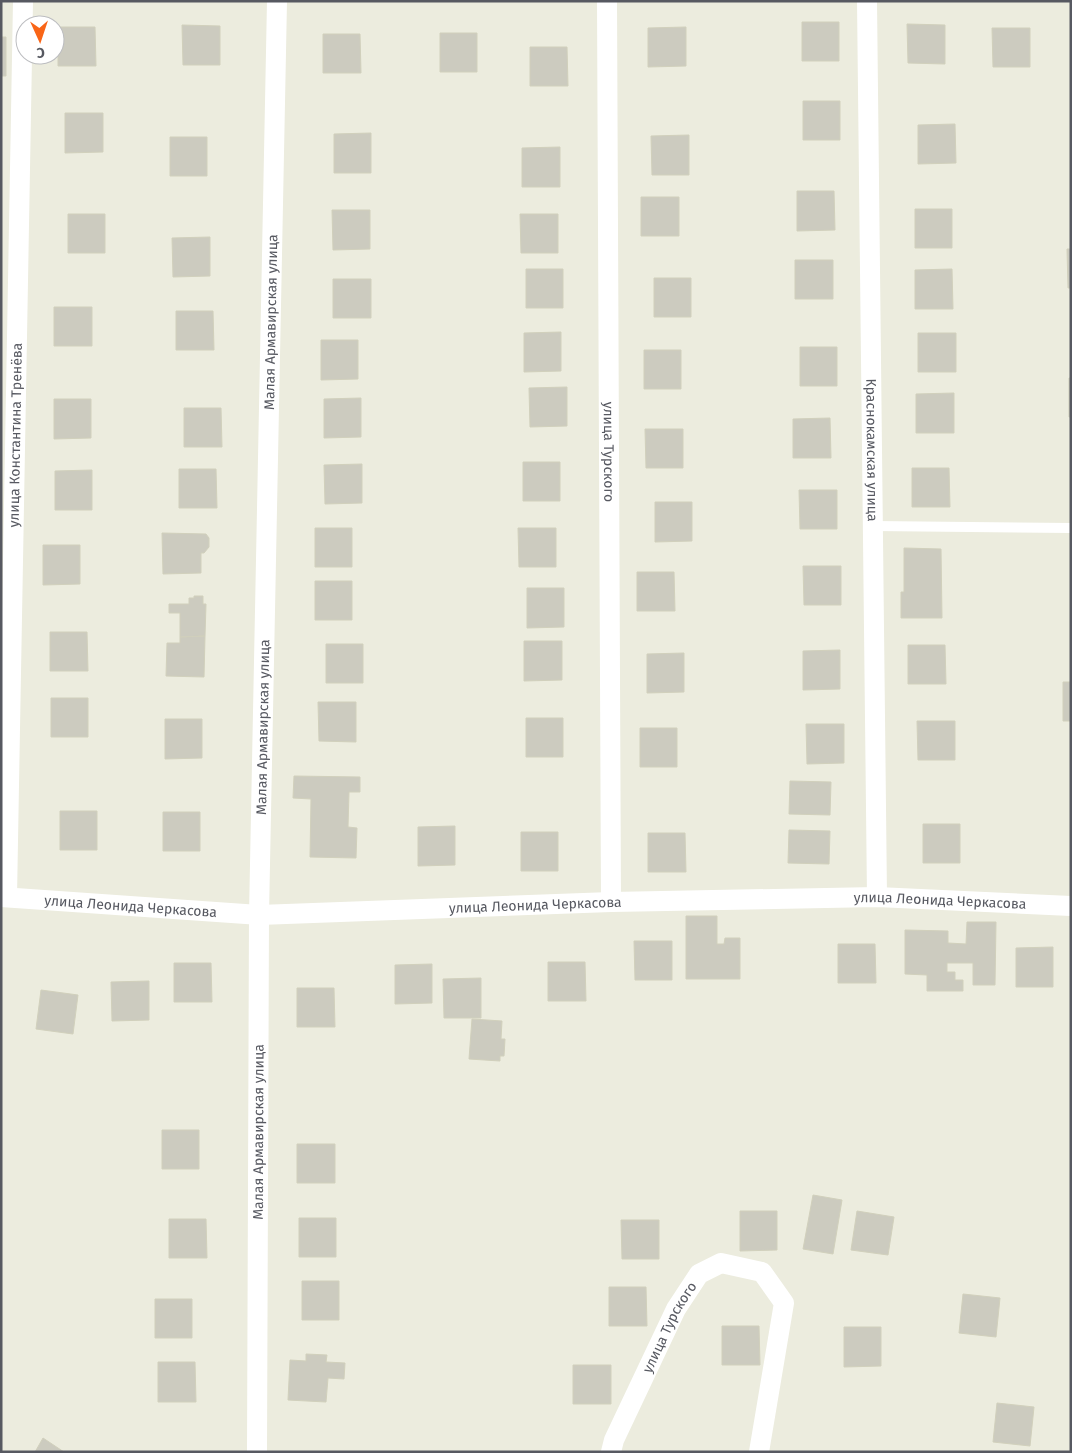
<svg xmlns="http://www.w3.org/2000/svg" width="1072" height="1453" font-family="'Fira Sans',sans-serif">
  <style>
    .building { fill: #cccbbf; stroke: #d1d0bc }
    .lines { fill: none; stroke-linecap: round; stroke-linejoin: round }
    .lane { stroke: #fff; stroke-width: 10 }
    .street { stroke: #fff; stroke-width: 20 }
    .labels { text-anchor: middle; stroke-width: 4; stroke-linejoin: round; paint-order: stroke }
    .street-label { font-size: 14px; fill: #575961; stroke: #fff }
  </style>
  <rect width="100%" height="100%" fill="#ececde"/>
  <path class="building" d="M802,22H839V61H802Z
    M907,24L945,25V64L908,63Z
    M182,25L220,26V65H183Z
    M58,27H95L96,66H58Z
    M686,27V66L648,67V28Z
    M992,28H1030V67H993Z
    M440,33H477V72H440Z
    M323,34H360L361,73H323Z
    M1,37H6V76H1Z
    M530,47H567L568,86H530Z
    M803,101H840V140H803Z
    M65,113H103V152L65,153Z
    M955,124L956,163L918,164V125Z
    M371,133V173H334V134Z
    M689,135V175H652L651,136Z
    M170,137H207V176H170Z
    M560,147V187H522V148Z
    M797,191H834L835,230L797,231Z
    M641,197H679V236H641Z
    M915,209H952V248H915Z
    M332,210H370V249L333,250Z
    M68,214H105V253H68Z
    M520,214H558V253H521Z
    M210,237V276L173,277L172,238Z
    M1067,249H1071V288H1068Z
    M795,260H833V299H795Z
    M526,269H563V308H526Z
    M952,269L953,309H915V270Z
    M654,278H691V317H654Z
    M333,279H371V318H333Z
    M54,307H92V346H54Z
    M176,311H213L214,350H176Z
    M561,332V371L524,372V333Z
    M918,333H956V372H918Z
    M321,340H358V379L321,380Z
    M800,347H837V386H800Z
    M644,350H681V389H644Z
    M1069,378H1071V417H1069Z
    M567,387V426L530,427L529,388Z
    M954,393V433H916V394Z
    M361,398V437L324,438V399Z
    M54,399H91V438L54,439Z
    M184,408H221L222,447H184Z
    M830,418L831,458H793V419Z
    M645,429H683V468H646Z
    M523,462H560V501H523Z
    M362,464V503L325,504L324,465Z
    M912,468H949L950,507H912Z
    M179,469H216L217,508H179Z
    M92,470V510H55V471Z
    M799,490H837V529H800Z
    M655,502H692V541L655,542Z
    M315,528H352V567H315Z
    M518,528H556V567H519Z
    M162,533L206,534L209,538V547L204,553H201V573L163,574Z
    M43,545H80V584L43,585Z
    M904,548L941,549L942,618H901V592H904Z
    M803,566H841V605H804Z
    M637,572H674L675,611H637Z
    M315,581H352V620H315Z
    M527,588H564V627L527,628Z
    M194,596H203V604H206L205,636L180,637V613H169V604H189V598H194Z
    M50,632H87L88,671H50Z
    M205,636L204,677L166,676L167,643H180V637Z
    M524,641H562V680L524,681Z
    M326,644H363V683H326Z
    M908,645H945L946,684H908Z
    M840,650V689L803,690V651Z
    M684,653V692L647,693V654Z
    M1063,682H1071V721H1063Z
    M51,698H88V737H51Z
    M318,702H356V742L319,741Z
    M526,718H563V757H526Z
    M165,719H202V758L165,759Z
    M917,721H955V760H918Z
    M806,724H844V763L807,764Z
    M640,728H677V767H640Z
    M294,776L360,777V792H349L348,827L357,828L356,858L310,857L311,799L293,798Z
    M790,781L831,782L830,815L789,814Z
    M60,811H97V850H60Z
    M163,812H200V851H163Z
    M923,824H960V863H923Z
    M455,826V865L418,866V827Z
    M789,830L830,831L829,864L788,863Z
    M521,832H558V871H521Z
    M648,833H685L686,872H648Z
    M686,916H717V944H724L725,938H740V979H686Z
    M967,922H996L995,985H973V963H947V972H955V980H963V991H927V975L905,974V930L948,931V943L966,944Z
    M634,941H672V980H635Z
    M838,944H875L876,983H838Z
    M1053,947V987H1016V948Z
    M548,962H585L586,1001H548Z
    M174,963H211L212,1002H174Z
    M432,964V1003L395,1004V965Z
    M481,978V1018H444L443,979Z
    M149,981V1020L112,1021L111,982Z
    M297,988H334L335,1027H297Z
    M41,990L78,995L73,1034L36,1029Z
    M472,1019L502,1021L501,1039H505L504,1056H500V1061L469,1059Z
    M162,1130H199V1169H162Z
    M297,1144H335V1183H297Z
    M813,1195L842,1200L833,1254L803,1249Z
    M740,1211H777V1250L740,1251Z
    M857,1211L894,1217L888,1255L851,1250Z
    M299,1218H336V1257H299Z
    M169,1219H206L207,1258H169Z
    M621,1220H659V1259H622Z
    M302,1281H339V1320H302Z
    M609,1287H646L647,1326H609Z
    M963,1294L1000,1298L996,1337L959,1333Z
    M155,1299H192V1338H155Z
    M722,1326H759L760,1365H722Z
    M844,1327H881V1366L844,1367Z
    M306,1354L327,1355L326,1362L345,1363L344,1379L328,1378L326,1402L288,1400L290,1360L306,1361Z
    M158,1362H195L196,1402H158Z
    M573,1365H611V1404H573Z
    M997,1403L1034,1407L1030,1446L993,1442Z
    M43,1438L64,1452H35Z"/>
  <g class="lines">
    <path class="lane" d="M873,526L1071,528"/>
    <g class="street">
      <path id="s1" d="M607,1L611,902"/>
      <path id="s2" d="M867,1L877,897"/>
      <path id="s3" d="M1,897L259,915L611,902L877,897L1071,906"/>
      <path id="s4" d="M7,897L23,1"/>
      <path id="s5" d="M257,1452L259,915L277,1"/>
      <path id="s6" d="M611,1452L614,1440L676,1309L699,1274L721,1263L762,1272L784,1303L759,1452"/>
    </g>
  </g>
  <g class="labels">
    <g class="street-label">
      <text dy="5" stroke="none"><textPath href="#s5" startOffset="1130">Малая Армавирская улица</textPath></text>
      <text dy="5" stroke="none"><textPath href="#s4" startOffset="462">улица Константина Тренёва</textPath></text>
      <text dy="5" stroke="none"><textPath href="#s2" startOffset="449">Краснокамская улица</textPath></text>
      <text dy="5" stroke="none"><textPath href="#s1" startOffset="451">улица Турского</textPath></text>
      <text dy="5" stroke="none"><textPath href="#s5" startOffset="725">Малая Армавирская улица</textPath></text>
      <text dy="5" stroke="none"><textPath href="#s3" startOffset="940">улица Леонида Черкасова</textPath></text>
      <text dy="5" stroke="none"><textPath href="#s3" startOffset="535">улица Леонида Черкасова</textPath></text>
      <text dy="5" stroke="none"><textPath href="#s3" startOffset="130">улица Леонида Черкасова</textPath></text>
      <text dy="5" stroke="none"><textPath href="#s5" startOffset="320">Малая Армавирская улица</textPath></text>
      <text dy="5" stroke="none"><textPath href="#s6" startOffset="138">улица Турского</textPath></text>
    </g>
  </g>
  <rect width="1072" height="1453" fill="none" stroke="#575961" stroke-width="5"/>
  <g transform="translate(40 40) rotate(177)"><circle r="24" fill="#ffffff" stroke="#bcbdc0"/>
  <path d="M0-4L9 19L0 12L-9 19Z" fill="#f96517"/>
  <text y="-8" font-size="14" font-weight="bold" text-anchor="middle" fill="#575961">С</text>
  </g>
</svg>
